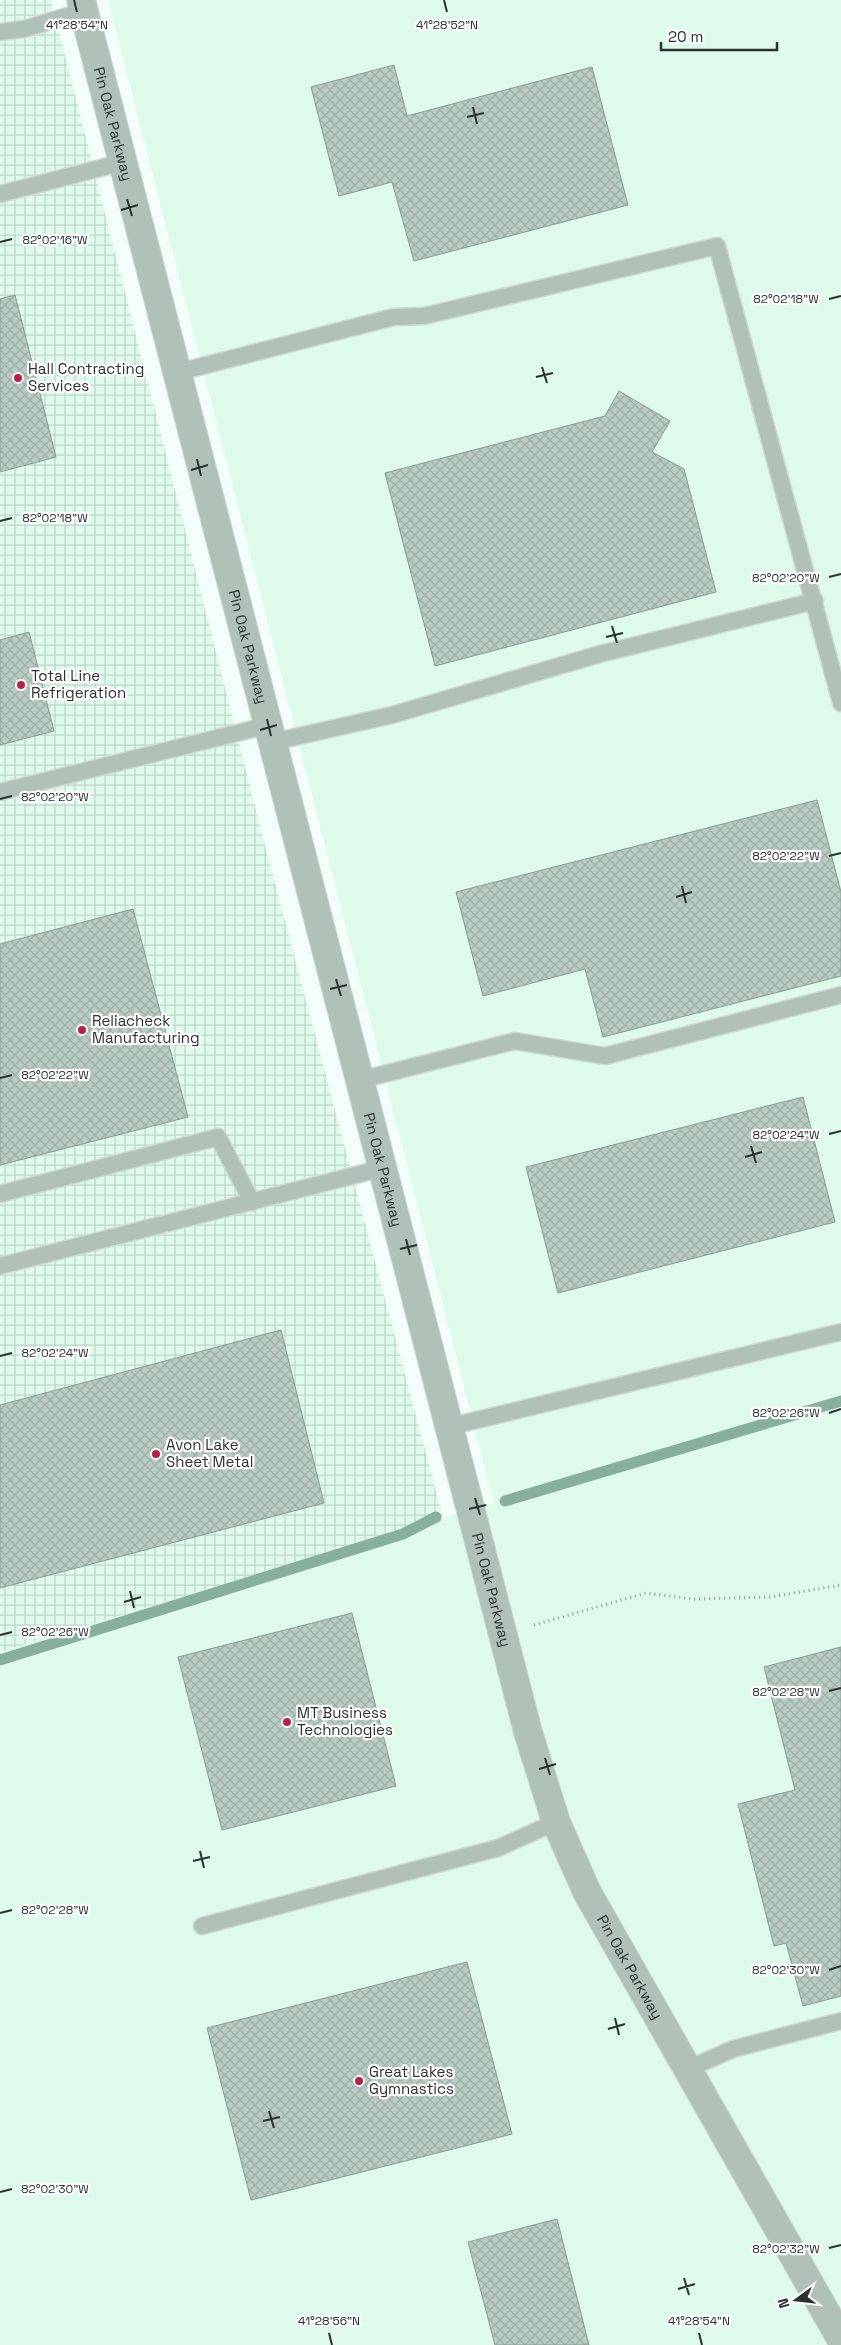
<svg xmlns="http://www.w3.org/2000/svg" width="841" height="2345" font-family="'Space Grotesk',sans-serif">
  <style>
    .built { fill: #ddfaeb }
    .industrial { fill: url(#industrial-grid) }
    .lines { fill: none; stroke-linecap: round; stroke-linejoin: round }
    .stream { stroke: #88af9c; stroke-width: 11 }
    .building { fill: url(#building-cross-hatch); stroke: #889c92 }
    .service-casing { stroke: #cedad4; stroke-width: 19 }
    .tertiary-casing { stroke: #cedad4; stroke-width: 30 }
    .path { stroke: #8c9791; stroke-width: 3; stroke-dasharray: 1 4; stroke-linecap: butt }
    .service { stroke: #b0c1b8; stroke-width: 16 }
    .tertiary { stroke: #b0c1b8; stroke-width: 28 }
    .ticks { fill: none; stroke: #2a322e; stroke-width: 2 }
    .poi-dot { fill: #b42246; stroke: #fff; stroke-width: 2 }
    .labels { text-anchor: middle; stroke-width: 4.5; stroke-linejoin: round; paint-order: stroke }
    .street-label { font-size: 15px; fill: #2a322e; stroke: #fff }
    .poi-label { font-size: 15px; fill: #2a322e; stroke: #fff; text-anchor: start }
    .ticks-label { font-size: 12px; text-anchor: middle; fill: #2a322e; stroke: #fff; stroke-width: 4.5; stroke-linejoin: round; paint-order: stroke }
  </style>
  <defs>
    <pattern id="industrial-grid" width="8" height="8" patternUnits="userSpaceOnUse" patternTransform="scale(1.25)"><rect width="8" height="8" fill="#ddfaeb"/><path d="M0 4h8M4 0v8" fill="none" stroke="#bed7ca"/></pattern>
    <pattern id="building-cross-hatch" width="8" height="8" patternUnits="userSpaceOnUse" patternTransform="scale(1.25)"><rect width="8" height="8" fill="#b8ccc2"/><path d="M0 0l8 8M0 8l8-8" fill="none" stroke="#9eb0a7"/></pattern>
  </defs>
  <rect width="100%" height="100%" fill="#f2fff8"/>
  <path class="built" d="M108,0H841V2345H0V1652L494,1503Z"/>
  <path class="industrial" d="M0,0H51L263,838L443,1518L0,1652Z"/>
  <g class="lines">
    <path class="stream" d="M505,1501L841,1401
      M0,1660L403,1534L436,1517"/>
  </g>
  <path class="building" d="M394,65L407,116L592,67L628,205L414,261L392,182L339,196L311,87Z
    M15,295L56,457L0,472V299Z
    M619,391L670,421L652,452L684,469L716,592L435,666L385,473L605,416Z
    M29,632L54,731L0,745V640Z
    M817,800L841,892V976L603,1037L585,969L483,996L456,892Z
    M133,909L188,1117L0,1165V944Z
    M803,1097L835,1222L558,1293L526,1167Z
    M281,1330L324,1503L0,1588V1405Z
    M352,1613L396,1786L222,1830L178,1657Z
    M841,1647V1996L803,2006L786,1943L774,1946L738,1804L795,1790L764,1667Z
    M467,1962L512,2134L251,2200L207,2028Z
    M557,2219L589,2345H495L468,2242Z"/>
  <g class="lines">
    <defs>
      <path id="service" d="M0,32L24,29L84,11
        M0,194L124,162
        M179,372L394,317L424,316L717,246L841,703
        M273,742L392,715L600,654L815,601
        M0,792L269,725
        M360,1080L515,1041L605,1056L841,995
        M0,1194L218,1137L252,1202
        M0,1266L383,1168
        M448,1427L841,1332
        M202,1926L498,1848L556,1822
        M688,2069L733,2049L841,2021"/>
      <g id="tertiary">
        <path id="s1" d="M81,0L528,1732L556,1822L587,1892L841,2339"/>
      </g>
    </defs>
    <use href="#service" class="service-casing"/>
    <use href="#tertiary" class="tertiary-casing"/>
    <path class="path" d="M534,1625L646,1593L693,1599L770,1597L841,1585"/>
    <use href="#service" class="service"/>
    <use href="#tertiary" class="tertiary"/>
  </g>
  <path class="ticks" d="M74,0L77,12M444,0L447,12M473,107L477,124M467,117L484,113M127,199L132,216M121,210L138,205M0,242L12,239M829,299L841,296M542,367L547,383M536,377L553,373M197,459L201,476M191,470L208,465M0,521L12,518M829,577L841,574M612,626L617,643M606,637L623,633M267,719L271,736M260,730L277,725M0,799L12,796M829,856L841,853M682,886L686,903M676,897L692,892M336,979L341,996M330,989L347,985M0,1078L12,1075M829,1134L841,1131M751,1146L756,1163M745,1157L762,1152M406,1239L410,1255M400,1249L417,1245M0,1356L12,1353M829,1413L841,1409M475,1498L480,1515M469,1509L486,1505M130,1591L134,1608M124,1602L141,1597M0,1635L12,1632M829,1691L841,1688M545,1758L550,1775M539,1769L556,1764M200,1851L204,1868M193,1861L210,1857M0,1913L12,1910M829,1970L841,1966M615,2018L619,2035M608,2029L625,2024M269,2111L274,2128M263,2121L280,2117M0,2192L12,2189M829,2248L841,2245M684,2278L689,2295M678,2289L695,2284M329,2333L332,2345M699,2333L702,2345"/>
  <g class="poi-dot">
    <circle cx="18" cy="378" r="5"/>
    <circle cx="21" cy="685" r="5"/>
    <circle cx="82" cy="1030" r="5"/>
    <circle cx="156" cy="1454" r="5"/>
    <circle cx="287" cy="1722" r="5"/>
    <circle cx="359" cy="2081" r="5"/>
  </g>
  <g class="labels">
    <g class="street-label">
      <text dy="5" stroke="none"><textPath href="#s1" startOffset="128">Pin Oak Parkway</textPath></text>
      <text dy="5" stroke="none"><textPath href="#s1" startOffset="668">Pin Oak Parkway</textPath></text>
      <text dy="5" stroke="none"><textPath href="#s1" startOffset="1208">Pin Oak Parkway</textPath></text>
      <text dy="5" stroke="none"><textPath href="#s1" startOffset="1642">Pin Oak Parkway</textPath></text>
      <text dy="5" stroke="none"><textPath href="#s1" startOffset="2046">Pin Oak Parkway</textPath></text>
    </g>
    <g class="poi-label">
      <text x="28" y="374">Hall Contracting<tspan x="28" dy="17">Services</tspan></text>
      <text x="31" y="681">Total Line<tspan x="31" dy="17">Refrigeration</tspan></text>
      <text x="92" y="1026">Reliacheck<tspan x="92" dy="17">Manufacturing</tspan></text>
      <text x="166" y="1450">Avon Lake<tspan x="166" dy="17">Sheet Metal</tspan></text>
      <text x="297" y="1718">MT Business<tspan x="297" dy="17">Technologies</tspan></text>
      <text x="369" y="2077">Great Lakes<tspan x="369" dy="17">Gymnastics</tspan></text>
    </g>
  </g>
  <g class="ticks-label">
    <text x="77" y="29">41°28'54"N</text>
    <text x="447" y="29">41°28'52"N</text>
    <text x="55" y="244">82°02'16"W</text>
    <text x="786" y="303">82°02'18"W</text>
    <text x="55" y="522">82°02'18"W</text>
    <text x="786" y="582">82°02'20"W</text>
    <text x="55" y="801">82°02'20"W</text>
    <text x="786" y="860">82°02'22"W</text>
    <text x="55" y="1079">82°02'22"W</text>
    <text x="786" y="1139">82°02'24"W</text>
    <text x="55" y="1357">82°02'24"W</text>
    <text x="786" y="1417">82°02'26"W</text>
    <text x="55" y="1636">82°02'26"W</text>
    <text x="786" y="1696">82°02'28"W</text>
    <text x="55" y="1914">82°02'28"W</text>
    <text x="786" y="1974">82°02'30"W</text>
    <text x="55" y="2193">82°02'30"W</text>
    <text x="786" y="2253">82°02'32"W</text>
    <text x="329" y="2325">41°28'56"N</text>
    <text x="699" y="2325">41°28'54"N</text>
  </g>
  <g transform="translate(796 2300) rotate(255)" stroke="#ffffff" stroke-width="4" paint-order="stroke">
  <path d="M0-4L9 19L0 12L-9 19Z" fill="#2a322e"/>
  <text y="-8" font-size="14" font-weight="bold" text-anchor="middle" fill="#2a322e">N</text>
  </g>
  <path d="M661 42v8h116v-8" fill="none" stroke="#2a322e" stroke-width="2.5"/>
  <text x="668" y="42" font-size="15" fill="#2a322e" stroke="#ffffff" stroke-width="4" paint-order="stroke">20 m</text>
</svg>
